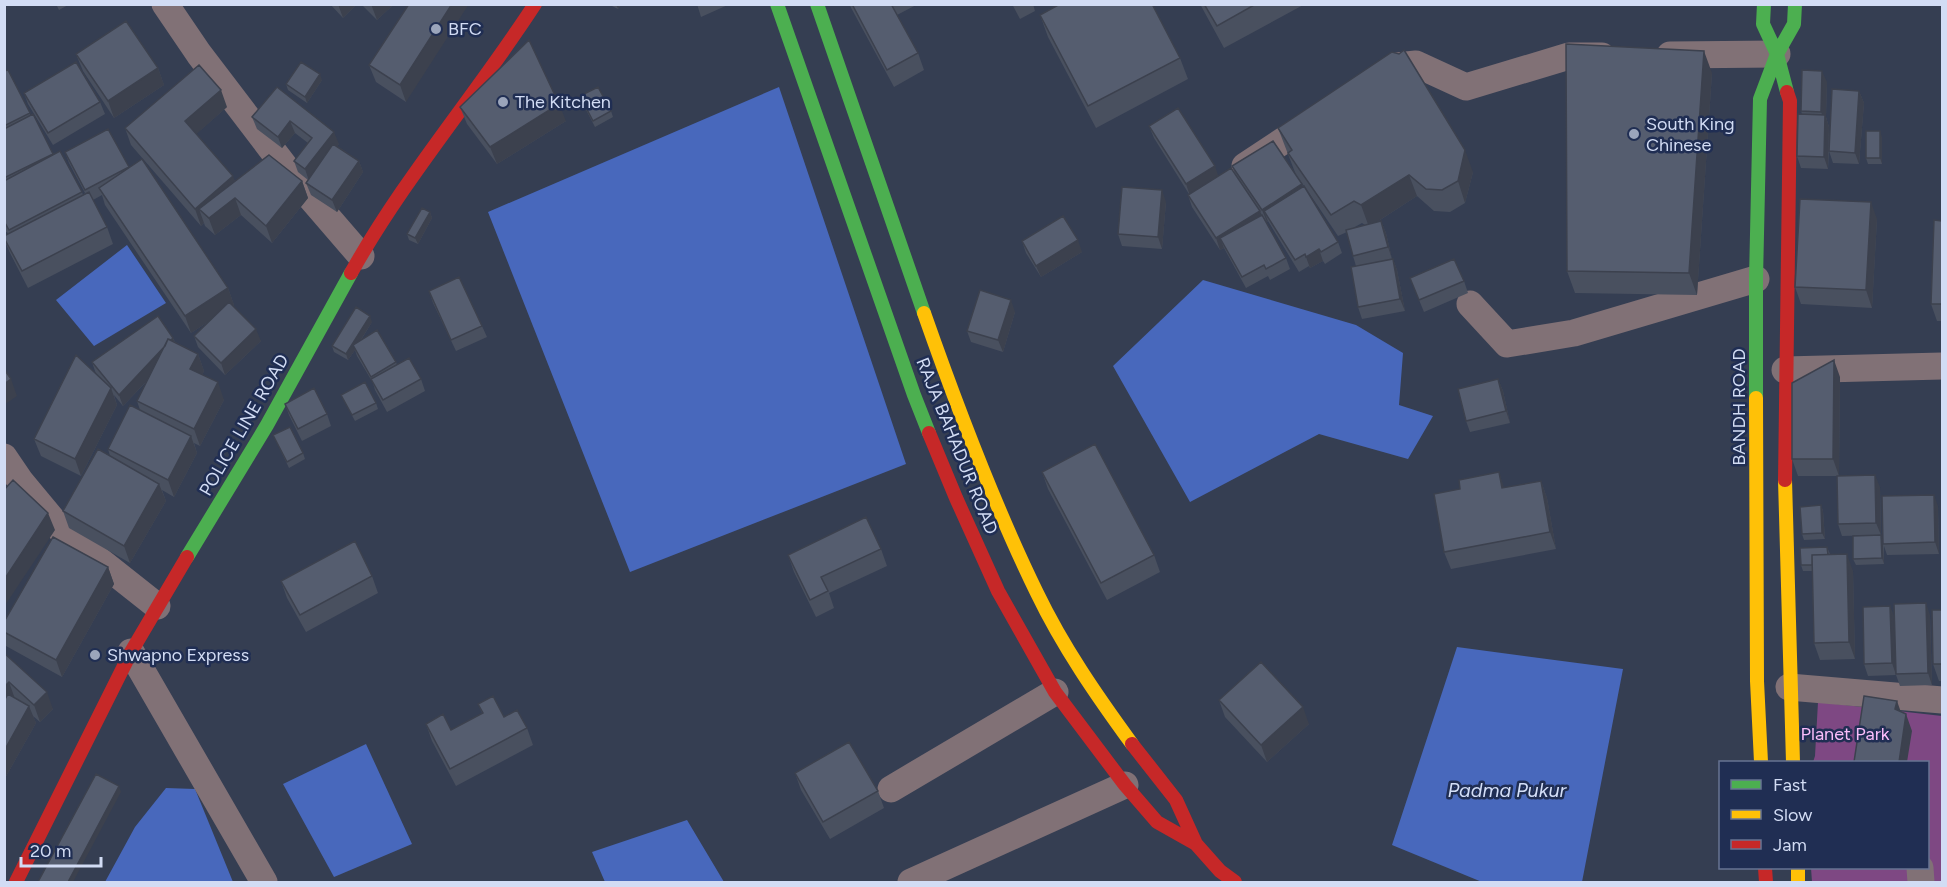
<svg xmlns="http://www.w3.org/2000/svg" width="1947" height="887" font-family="Figtree,sans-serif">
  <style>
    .green { fill: #7e4883 }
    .water { fill: #4868bc }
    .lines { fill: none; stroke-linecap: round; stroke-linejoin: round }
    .street { stroke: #817176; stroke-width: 27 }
    .fast { stroke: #4caf50; stroke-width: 14 }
    .slow { stroke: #ffc107; stroke-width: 14 }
    .jam { stroke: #c62828; stroke-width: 14 }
    .wall { fill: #49505f; fill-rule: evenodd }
    .shaded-wall { fill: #3c414e }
    .building { fill: #555d6f; stroke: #3c414e; stroke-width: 1.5 }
    .poi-dot { fill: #9ba5bb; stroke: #202e53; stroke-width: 2 }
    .labels { text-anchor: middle; stroke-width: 5; stroke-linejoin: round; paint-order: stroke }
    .poi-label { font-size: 18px; fill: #d2dcf4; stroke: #202e53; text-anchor: start }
    .street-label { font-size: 18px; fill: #d2dcf4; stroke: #202e53 }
    .park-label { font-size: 18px; fill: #fabdfa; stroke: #202e53 }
    .water-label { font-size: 20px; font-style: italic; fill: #d4dff8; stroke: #202e53 }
  </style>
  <rect width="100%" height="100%" fill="#353e52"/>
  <path class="green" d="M1818,702L1942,716V882H1812L1811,868H1928V762H1813L1815,756Z"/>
  <path class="water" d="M779,87L906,464L630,572L488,212Z
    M127,245L166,303L94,346L56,300Z
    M1203,280L1356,325L1403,353L1399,405L1433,416L1408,459L1319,434L1190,502L1113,366Z
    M1457,647L1623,669L1582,882H1482L1392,845Z
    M366,744L412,844L334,877L283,784Z
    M166,788L195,789L233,882H105L135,827Z
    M687,820L724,882H605L592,852Z"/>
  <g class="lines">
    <path class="street" d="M165,4L199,54L292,176L361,256
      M1670,55L1777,54
      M1380,77L1397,66L1416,64L1466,87L1569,56H1602
      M1245,166L1313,121
      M1470,304L1507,344L1574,333L1756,279
      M1785,370L1942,366
      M4,457L21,482L61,530L157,606
      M131,652L264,882
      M1789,687L1942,700
      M891,789L1055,692
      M1920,868L1921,882
      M911,882L1125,785"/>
    <path class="fast" d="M777,4L914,395L929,433
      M817,4L924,313
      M1787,92L1777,54L1794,24L1795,4
      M1756,398V279L1760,99L1777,54L1763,24L1764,4
      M187,557L267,425L351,273"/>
    <path class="slow" d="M924,313C957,407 993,503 1037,593C1063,647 1097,696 1132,744
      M1756,398L1757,681L1761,762
      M1785,480L1793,762
      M1798,868V882"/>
    <path class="jam" d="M351,273C404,178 476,95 535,4
      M929,433L956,498L998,591L1055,692L1125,785L1157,822L1196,844
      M1785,480L1790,101L1787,92
      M1132,744L1176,800L1196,844L1220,871L1235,882
      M1765,868L1766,882
      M16,882L131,652L187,557"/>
  </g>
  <path class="wall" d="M56,4H70L59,10Z
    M330,4H357L343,18Z
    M361,4H391L392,6L377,20Z
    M409,4L406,102L376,82L369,65Z
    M608,4H621L618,9Z
    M697,4H730L701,17Z
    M849,4H918L897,15L918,53L924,70L894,87Z
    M1012,4H1033L1035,11L1020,19Z
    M1200,4H1305L1224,48Z
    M1040,15L1180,58L1188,79L1096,128L1048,37Z
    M76,54L158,68L164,85L114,118L83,71Z
    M4,71L31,116L33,114L53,155L82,192L83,195L85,193L69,163L65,152L129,168L228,288L234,305L233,306L261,341L225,375L198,347L194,336L208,322L191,333L105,205L102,195L93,200L107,227L113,244L28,288L10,253L4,239L8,234L7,232L4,233Z
    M1712,73L1697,295L1575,293L1567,271Z
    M322,80L307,103L288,90L286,84Z
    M1827,82L1826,117L1829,127V147L1859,91L1864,103L1859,164L1833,163L1829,151L1828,169L1801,168L1797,156L1802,114L1801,111Z
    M277,87L339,144L337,146L359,161L363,172L337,212L311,195L306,183L308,180L298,172L294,161L308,143L295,133L282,148L257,129L252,117Z
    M24,93L100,102L105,114L53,145L28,104Z
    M580,96L611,111L613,117L595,127L582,102Z
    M227,107L196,134L235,181H302L308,198L272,243L241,215L215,235L205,226L204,223L201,226L131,145L125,128Z
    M460,107L566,121L497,164L467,124Z
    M1149,126L1218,176L1235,174L1232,166L1302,184L1303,187L1304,186L1296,175L1278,128L1473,172L1465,203L1450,212L1434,211L1417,196L1377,222L1381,221L1386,233L1392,259H1393L1397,270L1405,311L1362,319L1358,307L1356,266L1353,256L1347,232L1338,236L1305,187L1338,242L1342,253L1325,264L1323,261L1310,268L1309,266L1299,272L1268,221L1267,222L1263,216L1286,258L1290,269L1270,280L1268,276L1246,288L1224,248L1220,250L1192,207L1188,195L1189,194L1154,138ZM1362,223L1365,225L1353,228Z
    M1882,137V164H1868L1866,158Z
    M1166,202L1162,249L1122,246L1118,234Z
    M430,212L432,218L418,244L409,240L407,234Z
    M1877,219L1872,308L1801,304L1795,287Z
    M1942,221V321H1937L1931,304Z
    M1022,241L1082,252L1041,277L1026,253Z
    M1410,278L1464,281L1468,293L1424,312Z
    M429,291L482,326L487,337L456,351L433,303Z
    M1015,312L1003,352L971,342L967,331Z
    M372,322L361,340L396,362L397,365L421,379L425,391L387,412L375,390L373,383L357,356L355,350L348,360L334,352L332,346Z
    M173,338L175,342L198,354L204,371L202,375L224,400L200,446L194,443L197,453L174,497L162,490L166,501L130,563L69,528L63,511L110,456L108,449L140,410L137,401L147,381L123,406L114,395L117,405L81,476L41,456L34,439L96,374L92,362Z
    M1840,377L1839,476L1880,487L1881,535L1842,536L1838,524L1837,476H1798L1792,459Z
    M1498,379L1503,391L1510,423L1470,432L1466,421Z
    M341,395L376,403L378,409L355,421Z
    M285,404L327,414L331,426L302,441L289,415Z
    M273,435L303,453L305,459L289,468Z
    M1042,472L1154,555L1160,572L1107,600L1048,489Z
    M1541,481L1547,498L1556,549L1451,569L1444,552L1505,488Z
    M1821,505L1823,511L1825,539L1804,540L1802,534Z
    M1938,506L1939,554L1887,555L1884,546V564L1856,565L1853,559L1883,539Z
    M1827,547L1830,554L1853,571L1855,659L1820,660L1814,643L1812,571H1803L1801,565Z
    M881,549L887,566L829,593L834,608L816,617L794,572L788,555Z
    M108,567L114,584L62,677L6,646L4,641V622Z
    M372,576L378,593L306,632L287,598L281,581Z
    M1942,610V681H1939L1933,664Z
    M1930,615L1932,685L1900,686L1896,675L1868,676L1864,664L1894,617Z
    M4,653L53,709L40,722L33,716L36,723L4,780Z
    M1219,700L1309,724L1267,762L1225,717Z
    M478,704L527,728L533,745L456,786L432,741L426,724L451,730L482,713Z
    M795,773L878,791L884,808L830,839L801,790Z"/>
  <path class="shaded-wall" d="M338,4H357L343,18Z
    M371,4H391L392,6L377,20Z
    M452,4H469L406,102L400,85Z
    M616,4H621L618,9Z
    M1704,51L1712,73L1697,295L1689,273Z
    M158,68L164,85L114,118L108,101Z
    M1822,71L1827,82L1826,117L1829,127L1828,169L1824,157L1825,121L1821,112Z
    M320,74L322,80L307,103L305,97Z
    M221,90L227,107L192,138L185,121Z
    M1859,91L1864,103L1859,164L1855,153Z
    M559,104L566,121L497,164L490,147Z
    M290,121L295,133L282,148L278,137Z
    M1880,131L1882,137V164L1880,158Z
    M334,132L339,144L309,181L305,169Z
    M1465,150L1473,172L1465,203L1458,181Z
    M359,161L363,172L337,212L332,200Z
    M1215,166L1219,178L1190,196L1186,184Z
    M1409,175L1417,196L1369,227L1361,205Z
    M233,176L239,193L235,198L241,215L215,235L209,219L199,209L204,223L201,226L195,209Z
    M302,181L308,198L272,243L266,226Z
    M1302,184L1306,196L1264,211L1268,221L1267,222L1262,210Z
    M1162,190L1166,202L1162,249L1158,237Z
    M1871,202L1877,219L1872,308L1866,290Z
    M1260,211L1265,222L1220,238L1224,248L1220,250L1216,238Z
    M430,212L432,218L418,244L415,238Z
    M1381,221L1386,233L1392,259L1388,247Z
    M1078,240L1082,252L1041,277L1036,266Z
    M1319,249L1323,261L1310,268L1306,257Z
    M1393,259L1397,270L1405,311L1400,299Z
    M228,288L234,305L191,333L185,316Z
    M1011,300L1015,312L1003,352L998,340Z
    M370,316L372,322L355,349L353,345L355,350L348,360L346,354Z
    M256,329L261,341L225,375L221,363Z
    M173,338L177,349L123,406L119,395Z
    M198,354L204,371L197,386L190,369Z
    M1834,360L1840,377L1839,476L1833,459Z
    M11,379L17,396L4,405V384Z
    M1498,379L1503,391L1510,423L1506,411Z
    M218,382L224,400L200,446L194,429Z
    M111,388L117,405L81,476L75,459Z
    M191,436L197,453L174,497L168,480Z
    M1499,472L1505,490L1502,488Z
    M1875,475L1880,487L1881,535L1876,523Z
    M1541,481L1547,498L1556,549L1550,532Z
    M159,484L166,501L130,563L124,546Z
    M1934,495L1938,506L1939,554L1935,542Z
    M1821,505L1823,511L1825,539L1822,533Z
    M48,513L55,530L4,607V580Z
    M1881,535L1884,541L1883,544L1884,564L1882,558Z
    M1847,554L1853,571L1855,659L1849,642Z
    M108,567L114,584L62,677L56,660Z
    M1926,603L1930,615L1932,685L1928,673Z
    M1890,606L1895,618L1896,675L1892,663Z
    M9,682L15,699L4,711V687Z
    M47,692L53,709L40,722L34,705Z
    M1897,701L1903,718L1895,709Z
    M29,706L36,723L4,780V751Z
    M1303,707L1309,724L1267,762L1261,745Z
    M1906,714L1912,731L1907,762H1899Z
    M119,786L121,792L73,882H68Z"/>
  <path class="building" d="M409,4H452L400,85L369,65Z
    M852,4H891L918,53L887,70Z
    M1060,4H1152L1180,58L1088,106L1040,15Z
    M1204,4H1256L1217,26Z
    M126,21L158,68L108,101L76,54Z
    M529,40L559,104L490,147L460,107Z
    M1566,44L1704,51L1689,273L1567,271Z
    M1404,50L1465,150L1458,181L1442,190L1426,189L1409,175L1361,205L1354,201L1331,215L1288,153L1292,150L1278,128L1392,52L1399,54Z
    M76,62L100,102L48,133L24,93Z
    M301,62L320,74L305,97L286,84Z
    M199,65L221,90L185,121L233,176L195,209L125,128Z
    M8,70L30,113L4,126V71Z
    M1802,70L1822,71L1821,112L1801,111Z
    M277,87L334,132L305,169L294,161L312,138L290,121L278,137L252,117Z
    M598,87L611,111L593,121L580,96Z
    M1832,89L1859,91L1855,153L1829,151Z
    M1178,108L1215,166L1186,184L1149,126Z
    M33,114L53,154L4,178V129Z
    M1798,114L1825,115L1824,157L1797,156Z
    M108,129L129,167L85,190L65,152Z
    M1866,131H1880V158H1866Z
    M1273,141L1302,184L1262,210L1232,166Z
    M333,144L359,161L332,200L306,183Z
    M60,151L82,192L9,230L4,221V181Z
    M269,155L302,181L266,226L235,198L209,218L199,209Z
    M142,159L228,288L185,316L99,188Z
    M1231,168L1260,211L1216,238L1188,195Z
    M1304,186L1338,242L1321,252L1319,249L1306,257L1305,254L1295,260L1264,211Z
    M1122,187L1162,190L1158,237L1118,234Z
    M89,192L107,227L22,271L4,238V236Z
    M1800,199L1871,202L1866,290L1795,287Z
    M422,208L430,212L415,238L407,234Z
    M1262,215L1286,258L1266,269L1264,265L1242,277L1220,238Z
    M1063,216L1078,240L1036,266L1022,241Z
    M1934,220L1942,221V304H1931Z
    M1381,221L1388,247L1353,256L1346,230Z
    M1393,259L1400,299L1358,307L1351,267Z
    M1454,259L1464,281L1419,300L1410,278Z
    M459,277L482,326L451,340L429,291Z
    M980,290L1011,300L998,340L967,331Z
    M229,302L256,329L221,363L194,336Z
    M356,307L370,316L346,354L332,346Z
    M158,316L173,338L171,340L168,339L165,346L119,395L92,362Z
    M377,330L396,362L371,377L353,345Z
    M168,339L198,354L190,369L218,382L194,429L137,401Z
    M76,355L111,388L75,459L34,439Z
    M409,358L421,379L383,400L371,379Z
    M1834,360L1833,459H1792V383Z
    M4,369L11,379L4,384Z
    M1498,379L1506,411L1466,421L1458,389Z
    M365,382L376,403L352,415L341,395Z
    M314,388L327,414L298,429L285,404Z
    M130,405L191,436L168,480L108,449Z
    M290,427L303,453L287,462L273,435Z
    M1095,444L1154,555L1101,583L1042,472Z
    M98,449L159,484L124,546L63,511Z
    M1499,472L1502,488L1541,481L1550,532L1444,552L1434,494L1460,489L1459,480Z
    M1875,475L1876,523L1838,524L1837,476Z
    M13,480L48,513L4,580V490Z
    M1934,495L1935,542L1883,544L1882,496Z
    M1821,505L1822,533L1802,534L1800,507Z
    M866,517L881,549L821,577L828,591L810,600L788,555Z
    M1881,535L1882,558L1853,559V536Z
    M53,537L108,567L56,660L4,632V622Z
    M355,541L372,576L300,615L281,581Z
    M1827,547L1828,555H1812V565H1801L1800,548Z
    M1847,554L1849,642L1814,643L1812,555Z
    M1926,603L1928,673L1896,674L1894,604Z
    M1890,606L1892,663L1864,664L1863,607Z
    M1932,610H1942V664H1933Z
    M4,653L47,692L34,705L9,682L4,687Z
    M1261,662L1303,707L1261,745L1219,700Z
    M8,694L29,706L4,751V701Z
    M493,696L504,717L517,710L527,728L450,769L426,724L443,714L451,730L483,713L478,704Z
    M1864,696L1897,701L1895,709L1906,714L1899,762H1854Z
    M849,742L878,791L823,822L795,773Z
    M96,774L119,786L68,882H38Z"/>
  <g class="poi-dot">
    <circle cx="436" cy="29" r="6"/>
    <circle cx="503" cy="102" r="6"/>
    <circle cx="1634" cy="134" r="6"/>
    <circle cx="95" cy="655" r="6"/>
  </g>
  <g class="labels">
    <g class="poi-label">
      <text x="448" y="35">BFC</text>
      <text x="515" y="108">The Kitchen</text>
      <text x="1646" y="130">South King<tspan x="1646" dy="21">Chinese</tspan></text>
      <text x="107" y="661">Shwapno Express</text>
    </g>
    <g class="street-label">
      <text transform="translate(1739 407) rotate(-90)" y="6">BANDH ROAD</text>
      <text transform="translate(244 425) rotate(-60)" y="6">POLICE LINE ROAD</text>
      <text transform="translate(957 446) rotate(68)" y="6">RAJA BAHADUR ROAD</text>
    </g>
    <g class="park-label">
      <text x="1845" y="740">Planet Park</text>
    </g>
    <g class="water-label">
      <text x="1507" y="797">Padma Pukur</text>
    </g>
  </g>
  <rect width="1947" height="887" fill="none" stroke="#d2dcf4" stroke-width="12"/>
  <rect x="1719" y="761" width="210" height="108" fill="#202e53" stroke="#677493" stroke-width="1.5"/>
  <rect x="1731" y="780" width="30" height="9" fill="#4caf50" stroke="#677493" stroke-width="1.5"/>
  <text x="1773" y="791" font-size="18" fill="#d2dcf4">Fast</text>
  <rect x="1731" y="810" width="30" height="9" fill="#ffc107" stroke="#677493" stroke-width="1.5"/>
  <text x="1773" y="821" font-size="18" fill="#d2dcf4">Slow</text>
  <rect x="1731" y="840" width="30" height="9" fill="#c62828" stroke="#677493" stroke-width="1.5"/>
  <text x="1773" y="851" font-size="18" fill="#d2dcf4">Jam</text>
  <path d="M21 857v9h80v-9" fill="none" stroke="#d2dcf4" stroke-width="3"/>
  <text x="30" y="857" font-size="18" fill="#d2dcf4" stroke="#202e53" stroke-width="4.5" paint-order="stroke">20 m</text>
</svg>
